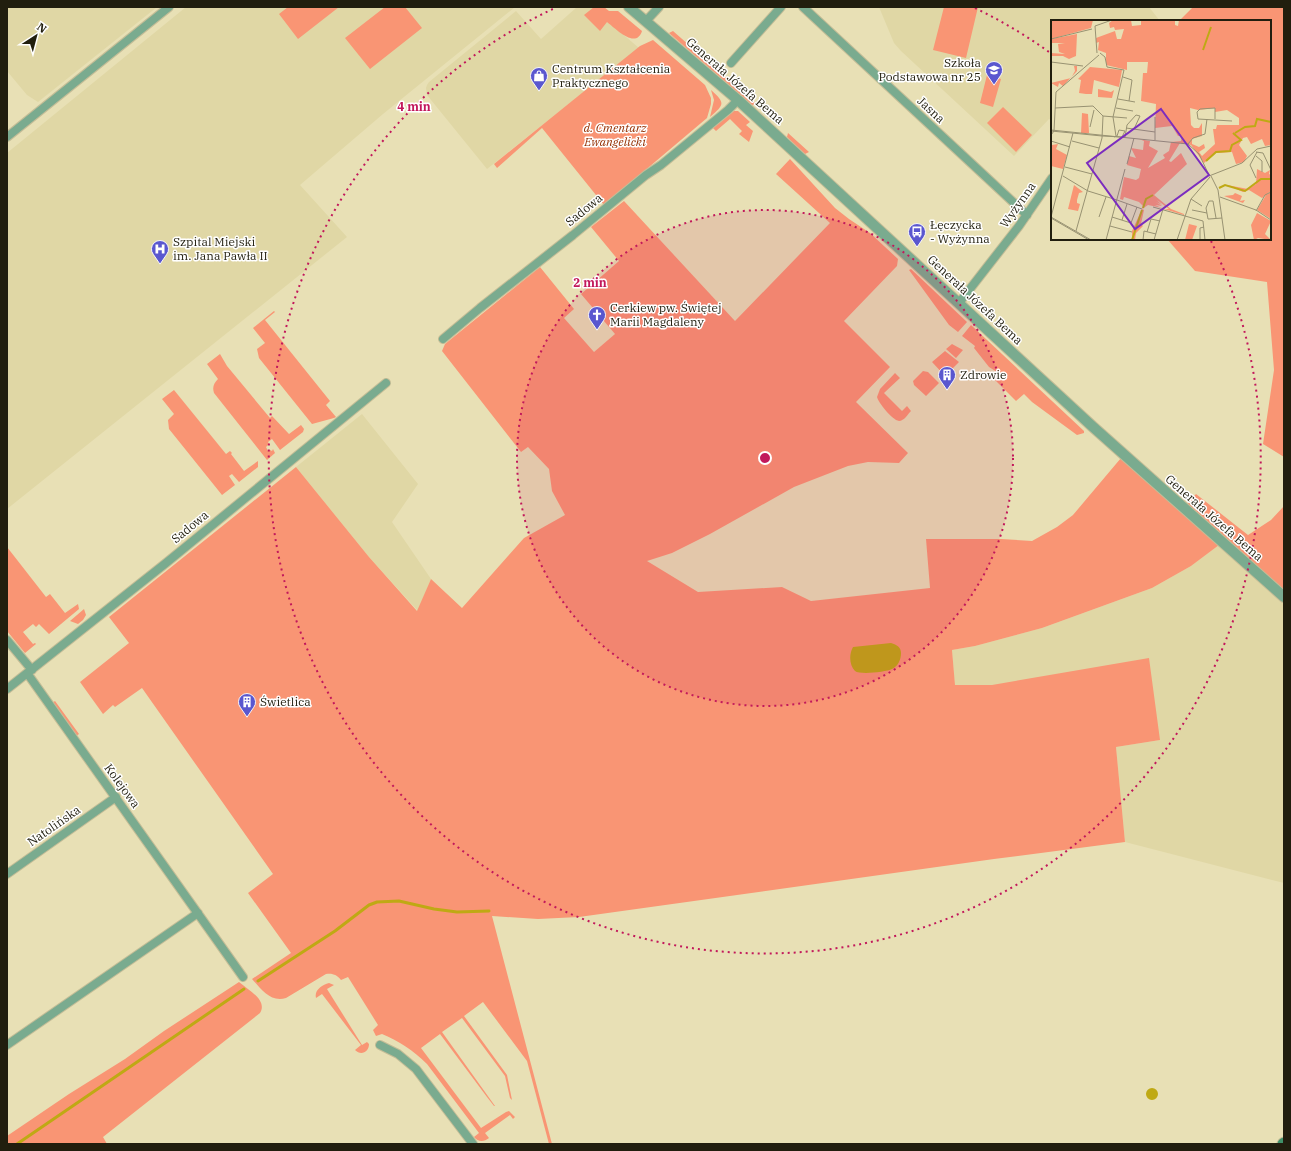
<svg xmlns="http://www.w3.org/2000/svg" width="1291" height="1151" font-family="'IBM Plex Serif',serif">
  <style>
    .built { fill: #e0d7a5 }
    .green { fill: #f99574 }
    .water { fill: #bfa914 }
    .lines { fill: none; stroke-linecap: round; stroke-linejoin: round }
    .stream { stroke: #bfa914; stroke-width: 3 }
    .minor-casing { stroke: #c4bd97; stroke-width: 10 }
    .tertiary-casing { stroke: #c4bd97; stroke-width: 12 }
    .secondary-casing { stroke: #c4bd97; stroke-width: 13 }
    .minor { stroke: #7aab8f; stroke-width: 8 }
    .tertiary { stroke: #7aab8f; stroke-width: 10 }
    .secondary { stroke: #409169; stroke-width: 11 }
    .ring { fill: none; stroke: #c2185b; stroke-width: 2; stroke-dasharray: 2 4 }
    .labels { text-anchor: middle; stroke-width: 3; stroke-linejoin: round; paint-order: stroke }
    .poi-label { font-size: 12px; fill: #211e0e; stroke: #fff; text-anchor: start }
    .street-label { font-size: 12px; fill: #211e0e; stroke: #fff }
    .park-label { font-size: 12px; font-style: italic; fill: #953104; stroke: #fff }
    .inset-river { fill: none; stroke: #bfa914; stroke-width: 2 }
    .inset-road { fill: none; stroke: #989272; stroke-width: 1 }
    .view { fill: #7b2cbf; fill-opacity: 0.15; stroke: #7b2cbf; stroke-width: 2 }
    .inset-edge { fill: none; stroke: #211e0e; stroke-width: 2 }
    .centre { fill: #c2185b; stroke: #fff; stroke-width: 2 }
    .ring-label { font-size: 12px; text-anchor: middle; font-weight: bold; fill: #c2185b; stroke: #fff; stroke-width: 3; stroke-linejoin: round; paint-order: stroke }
  </style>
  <rect width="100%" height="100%" fill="#e8e0b5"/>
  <path class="built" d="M7,7H157L38,102L27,95L7,71Z
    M186,7H515L383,114L300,185L347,237L7,509V153Z
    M577,7H591L639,48L487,169L427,95L426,88L427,85L429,82L516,11L541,39Z
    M879,7H1149L1160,21H1052V121L1049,119L1014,156L901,51L894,43Z
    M362,414L418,484L392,522L431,579L418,611L369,557L296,467Z
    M1219,545L1284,603V883L1125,842L1116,747L1160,740L992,685L955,686L952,650L975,646L1042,628L1152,588L1191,566Z"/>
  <path class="green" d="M288,7H339L298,39L279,14Z
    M385,7H405L422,28L370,69L345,38Z
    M594,7H604L609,11H618L642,31C636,50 615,28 607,22L600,31L584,15Z
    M944,7H978L966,58L933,50Z
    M1193,7H1284V457L1263,444L1274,370L1267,282L1195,271L1167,239H1270V21H1179Z
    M673,31L756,104L752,105L669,33Z
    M653,40L705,85L711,98V104L707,118L604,205L542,128L497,168L494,164L640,46Z
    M987,75L1001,79L993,107L980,103Z
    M711,90C726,103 724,105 710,117L714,100Z
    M1003,107L1032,135L1016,152L987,123Z
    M734,111H738L750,122L746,125L753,131L749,142L739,134L742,131L730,119L716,131L713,128Z
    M788,133L809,152L805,154L787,137Z
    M790,159L835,208L849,219L870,233L898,259L897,266L844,321L890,367L856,402L908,453L899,463L868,462L848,466L794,487L710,534L672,553L647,561L698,592L782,587L811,601L930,588L926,539H1001L1032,541L1057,527L1073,515L1121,458L1219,545L1191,566L1152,588L1042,628L975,646L952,650L955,685H992L1149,658L1160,740L1116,747L1125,842L994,859L579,917L538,919L492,916L552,1144H549L527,1061L483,1002L464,1016L507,1075L512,1100L510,1098L505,1076L462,1018L442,1032L495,1106H494L487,1097L440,1034L421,1048L481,1128L506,1112L509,1111L515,1117L513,1119L510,1115L485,1133L489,1138C484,1142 478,1142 474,1137L479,1133L427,1064C413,1050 399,1041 382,1034L376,1036L373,1030L378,1025L348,977L341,980C337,975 333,973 326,974L286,998C271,1003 261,989 252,979L291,953L248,893L273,874L142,688L115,707L113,705L103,714L80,682L129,643L109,617L296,467L369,557L417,611L431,579L462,608L524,538L565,515L552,491L549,469L528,447L521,452L442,351L445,344L540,267L574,309L564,318L594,352L615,334L581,294L619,261L591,227L624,201L735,321L830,223L776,174Z
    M911,269L967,322L958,332L949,325L909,270Z
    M274,311L275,312L265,320L330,401L326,405L336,417L334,418L312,424L259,358L257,349L265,343L253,328Z
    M971,325L1084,431V433L1077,435L1032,402L1024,394L1016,401L989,374L993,376L997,372L989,367L974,348L975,346L962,336Z
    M952,344L963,350L956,358L946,349Z
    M945,351L959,362L945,376L932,362Z
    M220,354L227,366L270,418L272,416L289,434L301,425L304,429L303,432L280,450L272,439L268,442L269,444L266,447L268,451L270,450L272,451L273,449L275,453L267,460L214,393C212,387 214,383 218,379L207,364Z
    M923,371L928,372L939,383L926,396L914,385L913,381Z
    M895,373L900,378L884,393L902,411L907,406L911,411C908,414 904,421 899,421C892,420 878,402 877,397L880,389Z
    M174,390L226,454L230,451L232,453L231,454L244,471L258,461V467L239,482L232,474L229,476L235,485L222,495L169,429L168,420L174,414L162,399Z
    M1196,494L1248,535L1271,520L1284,506V591L1185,506Z
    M7,547L46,597L50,594L65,613L78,604L79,609L49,634L39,624L36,627L33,624L23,632L33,644L35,643L36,644L25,653L7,631Z
    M84,609L86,615L83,620L78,624L70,621Z
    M55,701L79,734L76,736L52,703Z
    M239,982C248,990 268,1000 260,1013L103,1137L107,1144H7V1136L69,1094L125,1059L164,1031Z
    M329,983L334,985L327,989L362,1045L367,1042L369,1044C369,1052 361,1056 355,1050L361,1045L322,994L316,998C314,990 322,985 329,983Z"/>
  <path class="water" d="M891,643C897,645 901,647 901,653C901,660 898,666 892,669C886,672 860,675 855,671C849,665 849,654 853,647Z
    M1146 1094a6 6 0 1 1 12 0a6 6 0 1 1-12 0Z"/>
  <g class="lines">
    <path class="stream" d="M258,981L335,931L369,905L377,902L399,901L434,909L457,912L489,911
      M17,1144L244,989"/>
    <defs>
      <path id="minor" d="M803,7L1027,215
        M646,21L659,7
        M731,63L781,7
        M7,137L169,7
        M959,303L1019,226L1052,178
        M443,339L480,308L573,235L646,175L661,165L728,110L738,100
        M7,640L32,670
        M27,673L243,977
        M7,689L166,563L386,383
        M7,874L116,797
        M7,1045L198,913
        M380,1045L398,1054L416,1069L473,1144"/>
      <path id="tertiary" d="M629,7L738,100L1092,426L1284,597"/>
      <path id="secondary" d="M1283,1144L1284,1143"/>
    </defs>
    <use href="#minor" class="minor-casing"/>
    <use href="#tertiary" class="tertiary-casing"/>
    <use href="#secondary" class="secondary-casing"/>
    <use href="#minor" class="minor"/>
    <use href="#tertiary" class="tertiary"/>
    <use href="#secondary" class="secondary"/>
  </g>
  <circle cx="765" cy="458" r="248" fill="#c2185b" fill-opacity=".12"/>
  <g class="ring">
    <circle cx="765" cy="458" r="248"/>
    <path d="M975 8A496 496 0 0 1 1049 52M1211 241A496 496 0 1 1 555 8"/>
  </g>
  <defs>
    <symbol id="school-pin" viewBox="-11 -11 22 30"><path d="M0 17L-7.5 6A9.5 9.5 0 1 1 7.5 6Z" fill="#5a57cf" stroke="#fff"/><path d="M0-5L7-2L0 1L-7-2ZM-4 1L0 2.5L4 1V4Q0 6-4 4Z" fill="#fff"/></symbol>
    <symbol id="shop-pin" viewBox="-11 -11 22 30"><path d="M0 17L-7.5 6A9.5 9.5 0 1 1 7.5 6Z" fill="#5a57cf" stroke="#fff"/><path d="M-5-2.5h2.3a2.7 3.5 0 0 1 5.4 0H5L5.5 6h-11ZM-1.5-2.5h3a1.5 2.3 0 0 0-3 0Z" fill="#fff"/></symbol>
    <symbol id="bus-pin" viewBox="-11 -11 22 30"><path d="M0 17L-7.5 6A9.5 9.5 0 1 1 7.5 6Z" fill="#5a57cf" stroke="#fff"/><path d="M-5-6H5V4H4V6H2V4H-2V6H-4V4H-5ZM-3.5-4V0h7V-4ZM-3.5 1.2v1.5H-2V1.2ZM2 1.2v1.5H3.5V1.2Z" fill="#fff"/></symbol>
    <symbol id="hospital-pin" viewBox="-11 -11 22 30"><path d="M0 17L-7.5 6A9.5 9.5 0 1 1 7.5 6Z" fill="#5a57cf" stroke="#fff"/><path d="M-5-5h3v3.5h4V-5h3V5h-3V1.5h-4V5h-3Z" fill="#fff"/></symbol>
    <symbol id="church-pin" viewBox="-11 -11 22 30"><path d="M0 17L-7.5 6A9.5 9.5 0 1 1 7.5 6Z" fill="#5a57cf" stroke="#fff"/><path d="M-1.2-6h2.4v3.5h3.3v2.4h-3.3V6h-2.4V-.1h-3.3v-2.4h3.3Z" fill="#fff"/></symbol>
    <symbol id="building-pin" viewBox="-11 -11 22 30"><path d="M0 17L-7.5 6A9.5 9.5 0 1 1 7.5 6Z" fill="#5a57cf" stroke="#fff"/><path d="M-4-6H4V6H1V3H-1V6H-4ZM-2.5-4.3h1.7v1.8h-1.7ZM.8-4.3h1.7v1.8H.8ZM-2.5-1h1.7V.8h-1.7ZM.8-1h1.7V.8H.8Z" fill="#fff"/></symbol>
  </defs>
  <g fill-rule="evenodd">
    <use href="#school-pin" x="984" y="60" width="20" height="27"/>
    <use href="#shop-pin" x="529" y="66" width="20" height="27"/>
    <use href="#bus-pin" x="907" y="222" width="20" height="27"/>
    <use href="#hospital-pin" x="150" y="239" width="20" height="27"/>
    <use href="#church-pin" x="587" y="305" width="20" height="27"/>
    <use href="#building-pin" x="937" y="365" width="20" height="27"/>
    <use href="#building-pin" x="237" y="692" width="20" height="27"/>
  </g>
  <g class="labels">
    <g class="poi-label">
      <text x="981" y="67" text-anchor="end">Szkoła<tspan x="981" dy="14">Podstawowa nr 25</tspan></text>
      <text x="552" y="73">Centrum Kształcenia<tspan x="552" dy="14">Praktycznego</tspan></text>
      <text x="930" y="229">Łęczycka<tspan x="930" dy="14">- Wyżynna</tspan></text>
      <text x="173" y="246">Szpital Miejski<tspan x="173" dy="14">im. Jana Pawła II</tspan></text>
      <text x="610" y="312">Cerkiew pw. Świętej<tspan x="610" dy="14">Marii Magdaleny</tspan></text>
      <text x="960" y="379">Zdrowie</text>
      <text x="260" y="706">Świetlica</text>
    </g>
    <g class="street-label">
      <text transform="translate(735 81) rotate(41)" y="4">Generała Józefa Bema</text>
      <text transform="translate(931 110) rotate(43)" y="4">Jasna</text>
      <text transform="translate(1018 205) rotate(-55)" y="4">Wyżynna</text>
      <text transform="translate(584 210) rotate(-39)" y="4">Sadowa</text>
      <text transform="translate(975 300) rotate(43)" y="4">Generała Józefa Bema</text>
      <text transform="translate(1214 518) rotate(41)" y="4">Generała Józefa Bema</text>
      <text transform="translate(190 527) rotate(-39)" y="4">Sadowa</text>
      <text transform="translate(122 786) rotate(54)" y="4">Kolejowa</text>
      <text transform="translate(54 826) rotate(-35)" y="4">Natolińska</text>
    </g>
    <g class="park-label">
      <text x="615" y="132">d. Cmentarz<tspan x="615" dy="14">Ewangelicki</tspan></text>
    </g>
  </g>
  <g transform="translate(1051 20)">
    <rect width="220" height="220" fill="#e8e0b5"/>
    <path d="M0,0H42L40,8L0,19ZM62,0H80L81,6L90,5V0H124V5L127,6L128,0H220V125L214,126L211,119L200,124L196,117L192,118L188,125L196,136L193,142L185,144L181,132L165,133L153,143L140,125L129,123L118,141L120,142L130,133L136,144L103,175L120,189L133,194V195L113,189H118L106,180L111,185L105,182L111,186L104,185L111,188L112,186L111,188L97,185L91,189L92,186L88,182L73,177L72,180L69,179L73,157L85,160L88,158L90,149L76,145L78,136L85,138L80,128L92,130L93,121L88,119L99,121L98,126L107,131L97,148L114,138L112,135L118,131L120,122L130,121L131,116H127L121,106L104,108L105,84L90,81L92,53H96L97,42H76V50L55,45V33L47,30L48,22L45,23V18L64,11L66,19H70L73,9L64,10L63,7L59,8L58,3ZM139,88L147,90L164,88V92L176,90L188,98V105H166L165,109H162L164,124L151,136L148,132L154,128L153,124L148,127L141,124V119L151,116V103L148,108H143L140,105ZM26,14L25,36L18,39L12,36H1L0,33L14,34L8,32L7,24L14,23H0V19ZM23,46H26V51L12,66L8,63L7,67L0,63L20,58L24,51ZM39,47L71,50L68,67L43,60L41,74H35L34,80L35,74L28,73L30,60L27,59ZM47,69L60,72L63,70L61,78L47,77ZM31,93L37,94L38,113H30ZM0,122L1,125L7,124L5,129L16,135L12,149L0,146ZM206,149L214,153L219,150L218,154L220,155V171L211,178L198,170L192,172L176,165L197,169L205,164ZM23,165L32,172L28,173L26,180V183L29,184L27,191L17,189ZM220,172V199L206,190L215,175ZM184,173L191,176L189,181L194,180L192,183L173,176L182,175ZM91,189L93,190L90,204L92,206L85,213L84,220H81V211ZM206,193L220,201L214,214L220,220L207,218L203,220L200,205ZM138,204L146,206L141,220H134Z" fill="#f99574" fill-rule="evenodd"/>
    <path class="inset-river" d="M152,30L160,7M184,113L194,107L204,106L206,99L220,102M155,141L165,132L179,131L181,125L190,120L182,113M168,168L174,165L194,171L210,159H220M92,188L95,179L102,175M81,220L91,190"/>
    <path class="inset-road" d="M44,6L46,33M44,6L61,0M0,19L41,9M49,33L54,37L56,47L73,50L62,97L65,116M0,42L32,46M72,57L81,60L78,81M67,79L84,82M4,88L42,86L52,96L76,98M65,88L82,91M164,99V88L149,89L146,92L147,99L181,101M39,107L43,90M75,108L104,112M83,109L89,96M0,110L137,124M0,111L21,113L51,116L71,117L74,111L68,110L66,116L63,117M0,115L3,111L5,72L48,35M74,117L76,105L85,95L89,96M104,120V97M0,121L19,127M21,121L48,128M137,124L148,134L158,155M137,124L142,118L154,114L156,99M205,132L212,133L220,150M205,136L211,141V152M76,144L83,118M14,147L41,154M12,156L37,171L66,180M158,156L191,143L206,129L220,126M160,156L167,170L174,220M205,158L199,145L206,132M169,177L205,190L220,200M140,179L151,186M66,180L91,189M102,187L134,196M141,190L156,193M205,191L214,175L220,172M134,196L152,201L154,220M0,197L22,113M0,197L40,220M48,197L55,177M61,197L80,203L86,187M0,198L38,220M165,198L162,181H158L155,188L157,199H158L171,198M71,200L76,184M59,206L81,212M25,211L51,118L52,96M96,212L100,199L109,201M55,220L74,149M92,220L93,211L105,214M103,220L112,189M126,220L140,179L159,157M149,220V208L153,207"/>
    <path class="view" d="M110,89L158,155L84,209L36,143Z"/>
    <rect width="220" height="220" class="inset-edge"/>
  </g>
  <circle cx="765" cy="458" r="6" class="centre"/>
  <g class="ring-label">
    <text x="414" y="111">4 min</text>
    <text x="590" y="287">2 min</text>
  </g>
  <rect width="1291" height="1151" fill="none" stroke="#211e0e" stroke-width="16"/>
  <g transform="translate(36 36) rotate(36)" stroke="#ffffff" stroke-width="3" paint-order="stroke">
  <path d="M0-3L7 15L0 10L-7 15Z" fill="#211e0e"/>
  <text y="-6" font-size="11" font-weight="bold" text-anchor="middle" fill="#211e0e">N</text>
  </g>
</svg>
